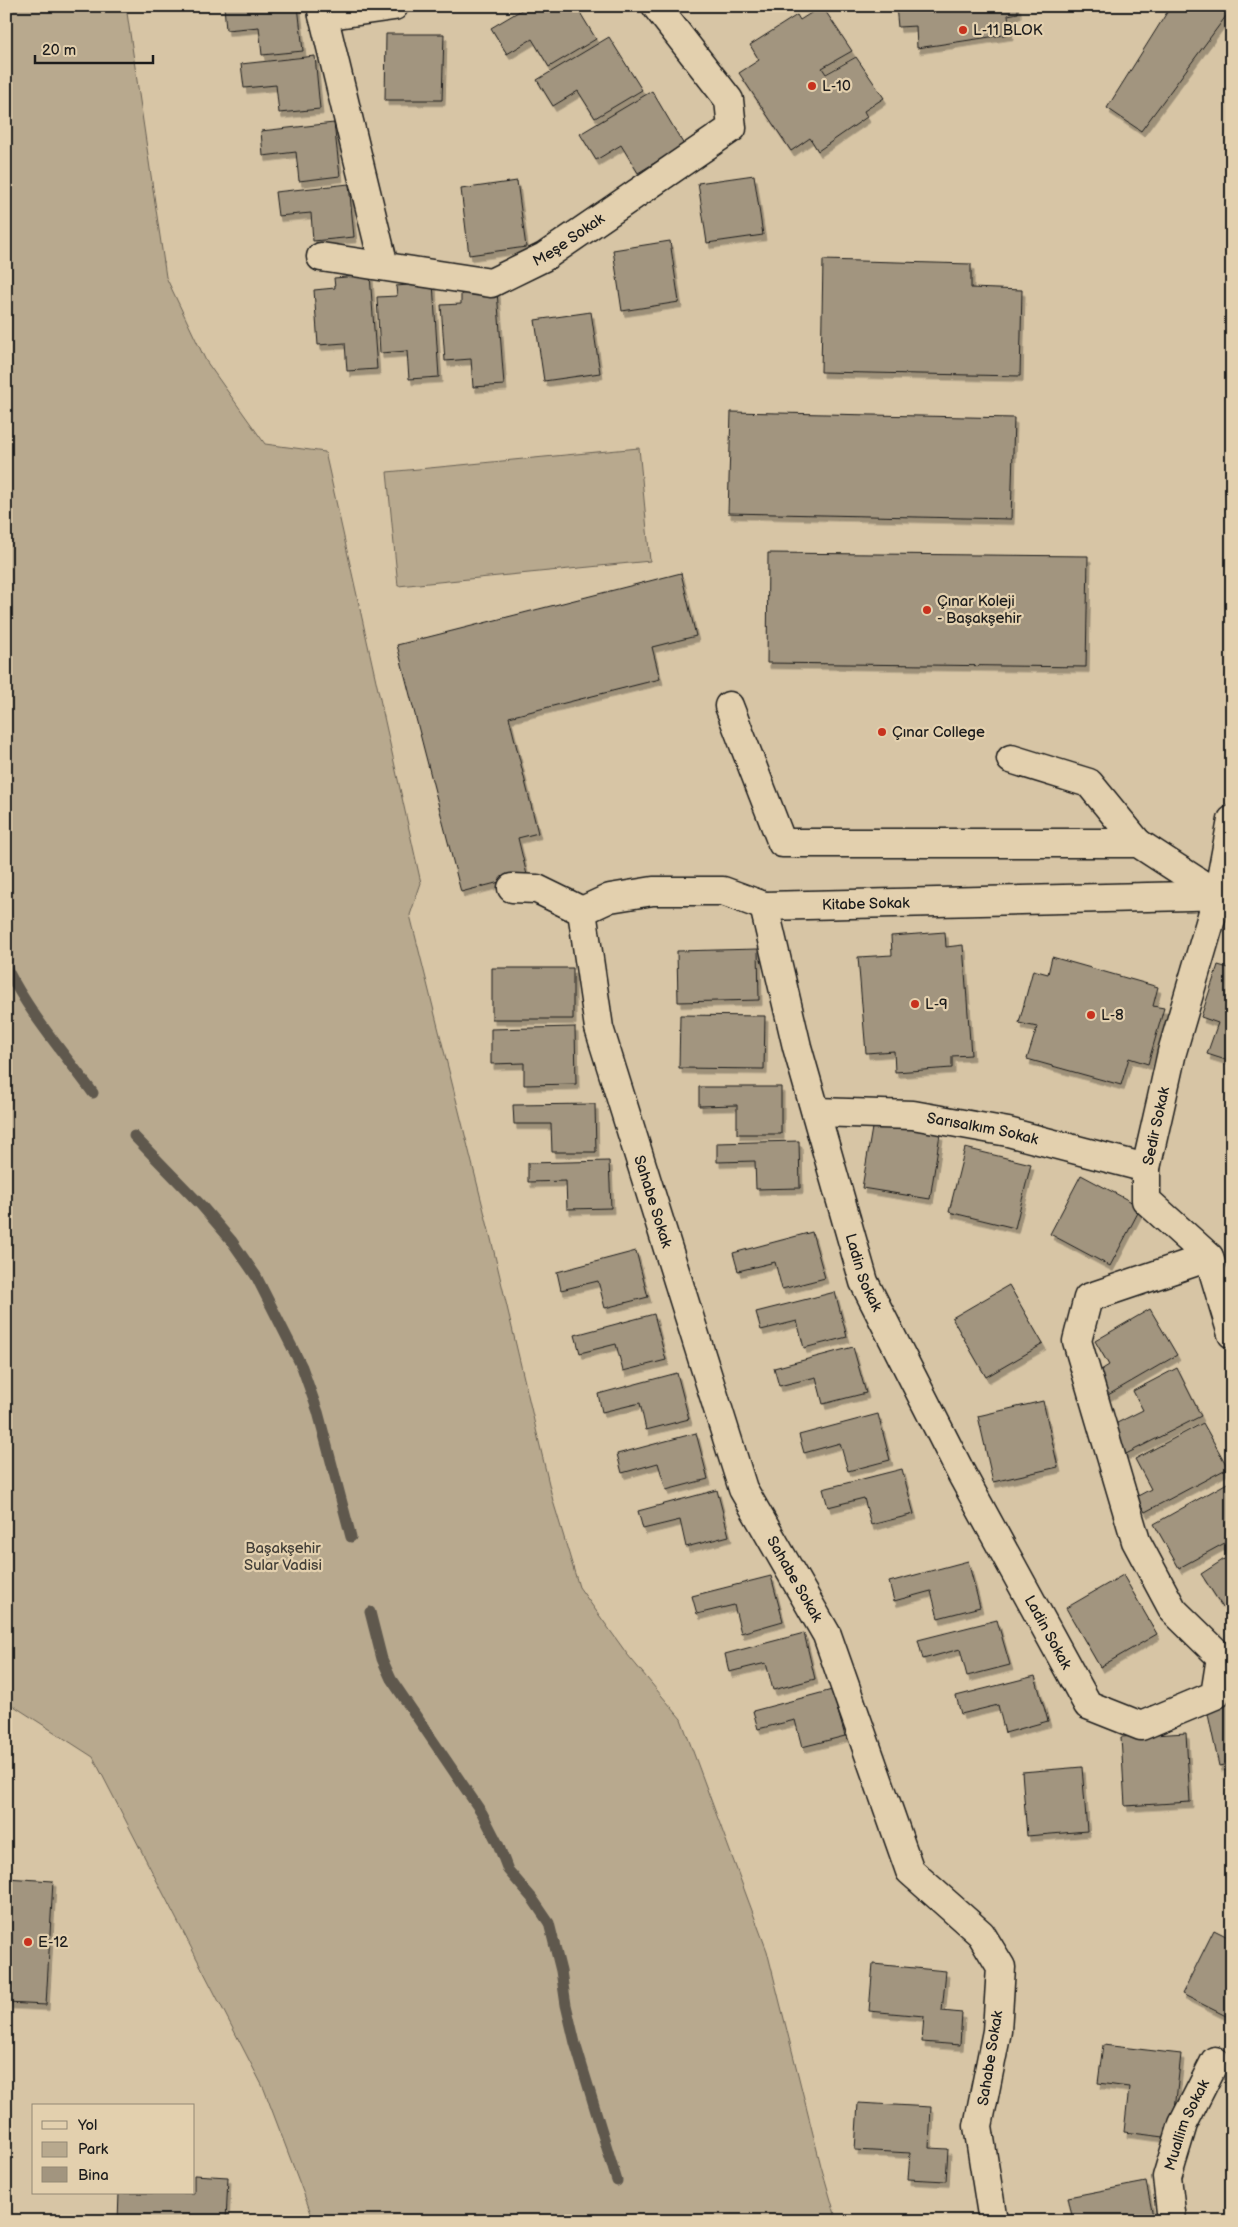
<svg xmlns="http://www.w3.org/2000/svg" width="1238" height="2227" font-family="'Balsamiq Sans',sans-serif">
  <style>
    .green { fill: #b8a98e; stroke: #6a6255 }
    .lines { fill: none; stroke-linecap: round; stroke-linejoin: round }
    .stream { stroke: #5f594e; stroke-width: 11 }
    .building { fill: #a2957f; stroke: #1c1c1c; filter: url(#shadow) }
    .minor-casing { stroke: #1c1c1c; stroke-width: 31 }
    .minor { stroke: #e3d0ae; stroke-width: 28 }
    .poi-dot { fill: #c8321e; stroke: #e3d0ae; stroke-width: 2 }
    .labels { text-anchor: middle; stroke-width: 4.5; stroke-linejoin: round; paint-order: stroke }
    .poi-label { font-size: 15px; fill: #1c1c1c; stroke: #e3d0ae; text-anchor: start }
    .street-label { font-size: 15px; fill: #1c1c1c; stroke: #e3d0ae }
    .park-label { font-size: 15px; fill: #433f38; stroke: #e3d0ae }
  </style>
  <defs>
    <filter id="shadow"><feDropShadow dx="3" dy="5.5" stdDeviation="0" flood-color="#0004"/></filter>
  </defs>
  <rect width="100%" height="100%" fill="#d7c5a5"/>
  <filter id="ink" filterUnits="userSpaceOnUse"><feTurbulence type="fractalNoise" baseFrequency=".02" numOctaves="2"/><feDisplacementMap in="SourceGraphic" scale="10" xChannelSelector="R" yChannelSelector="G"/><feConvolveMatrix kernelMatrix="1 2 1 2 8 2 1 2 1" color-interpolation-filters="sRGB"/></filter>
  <g filter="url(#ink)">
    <path class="green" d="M6,6H126L166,277L206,361L265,444L325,452L421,883L410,915L491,1239L553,1501L579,1587L627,1654L681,1719L767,1951L821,2166L837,2221H314L264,2089L93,1757L6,1701Z
      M639,448L650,561L398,586L387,472Z"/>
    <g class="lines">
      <path class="stream" d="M6,967C29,1013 63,1052 93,1093
        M134,1136L201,1205L231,1240L256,1276L302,1367L318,1412L351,1537
        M370,1612L382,1659L391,1679L482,1813L498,1844L508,1870L532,1898L549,1923L561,1971L566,2005L575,2043L617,2181"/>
    </g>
    <path class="building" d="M224,6H298L303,51L262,55L259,27L226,30Z
      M528,6H576L596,39L549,67L532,39L507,54L491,28Z
      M822,6L852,51L822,68L826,74L856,57L884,98L864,111L867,117L818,151L810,138L791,151L739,73L759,60L750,45L797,15L800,20Z
      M896,6H1018V13L1008,15L1010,34L917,48L916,26L898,27Z
      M1171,6H1232V8L1141,131L1107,108Z
      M386,34H444L442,100H385Z
      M609,37L642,90L595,118L578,91L553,106L537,80Z
      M315,56L320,109L279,113L276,85L244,88L241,64Z
      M652,91L684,145L638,173L621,145L596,160L580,134Z
      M334,123L340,176L299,181L296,152L263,156L261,131Z
      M754,175L763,235L707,243L698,183Z
      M517,181L526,247L469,255L461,189Z
      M349,184L354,237L313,241L311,213L278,216L275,192Z
      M670,241L679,302L622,311L613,250Z
      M823,260L971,264V288L1022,290L1020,376L821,372Z
      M370,275L377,369L347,371L345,343L318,345L314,290L335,288L334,278Z
      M433,283L439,377L409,379L407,351L380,353L377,297L397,296L396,286Z
      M497,291L504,385L473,387L471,359L445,361L441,305L461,304V294Z
      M591,312L600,373L544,381L535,320Z
      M731,412L1014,418L1011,519L728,513Z
      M768,553L1088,556L1086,667L767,663Z
      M681,573L696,636L652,647L660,679L509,717L538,833L518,838L527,875L461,892L397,645Z
      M945,932L946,947L963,945L971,1055L952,1056V1068L895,1072L894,1051L866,1053L858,957L892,955L891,936Z
      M758,949L759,1000L678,1002L677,951Z
      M1052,957L1158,987L1153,1006L1164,1008L1148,1064L1129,1058L1121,1085L1027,1059L1037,1027L1019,1023L1033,970L1048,974Z
      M1218,965L1232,969V1062L1207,1054L1218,1023L1201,1017Z
      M492,968H573V1019H492Z
      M680,1015L765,1016L764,1069L679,1068Z
      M575,1027L576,1084L524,1085V1063L491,1064V1029Z
      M699,1087H781V1134H737V1105L699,1106Z
      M595,1104L596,1152H552L551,1124H514L513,1105Z
      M873,1122L940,1134L930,1199L862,1188Z
      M799,1141L800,1188L756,1189L755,1161L717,1162V1143Z
      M965,1148L1031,1164L1015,1228L949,1212Z
      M609,1161L611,1208L567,1209L566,1181L528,1182V1163Z
      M1081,1175L1141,1207L1110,1266L1050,1234Z
      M812,1232L825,1278L782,1289L775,1262L738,1271L733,1253Z
      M636,1251L648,1297L605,1308L598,1281L561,1290L557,1272Z
      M1009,1285L1043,1344L986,1377L952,1318Z
      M835,1292L847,1337L804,1348L797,1321L761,1330L756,1312Z
      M1150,1309L1177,1355L1108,1395L1096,1373L1109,1365L1095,1341Z
      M654,1314L666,1360L623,1371L616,1344L580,1353L575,1335Z
      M853,1347L866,1393L823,1404L816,1377L779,1386L774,1368Z
      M1177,1368L1201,1416L1126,1454L1111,1426L1143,1410L1133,1391Z
      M677,1373L689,1419L646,1430L640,1403L602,1412L598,1394Z
      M1043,1401L1058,1467L993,1482L978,1416Z
      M878,1414L890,1460L848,1471L840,1443L804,1453L799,1435Z
      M1203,1423L1228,1468L1145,1512L1136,1497L1151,1489L1135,1459Z
      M696,1433L708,1479L666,1490L658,1463L622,1473L617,1454Z
      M902,1469L914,1514L871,1525L864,1498L828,1507L823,1489Z
      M1229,1482L1232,1486V1539L1179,1568L1154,1524Z
      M717,1490L729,1536L686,1547L680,1520L643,1529L638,1511Z
      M1232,1554V1619L1231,1620L1201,1574Z
      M968,1561L980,1607L938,1618L931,1591L894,1601L889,1582Z
      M1123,1575L1157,1634L1100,1667L1066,1608Z
      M771,1576L783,1621L741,1633L734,1605L697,1614L692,1596Z
      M997,1620L1010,1665L967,1676L960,1649L923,1659L918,1640Z
      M804,1633L815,1679L773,1690L766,1663L729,1672L725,1654Z
      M1035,1676L1048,1721L1005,1733L998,1705L961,1714L956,1696Z
      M832,1690L845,1736L802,1747L795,1720L758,1729L753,1711Z
      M1232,1700V1763L1219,1766L1206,1705Z
      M1186,1733L1190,1802L1125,1806L1121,1737Z
      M1082,1767L1087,1831L1027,1836L1022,1772Z
      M6,1878L53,1881L46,2005L6,2003Z
      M1214,1930L1232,1939V2019L1182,1994Z
      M873,1964L946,1971L942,2011L962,2013L960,2045L922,2042L924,2016L869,2011Z
      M1103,2045L1181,2054L1172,2138L1124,2132L1129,2087L1098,2083Z
      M858,2103L931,2107L929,2148L948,2149L946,2181L908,2179L910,2153L855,2150Z
      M194,2175L228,2177L226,2221H118L119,2193H194Z
      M1146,2182L1154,2221H1073L1068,2197Z"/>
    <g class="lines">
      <defs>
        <g id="minor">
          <path d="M321,6L384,266"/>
          <path d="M323,16L394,6"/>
          <path id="s1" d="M321,257L491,283L544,257L732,128L729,100L656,6"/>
          <path d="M729,706L782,843H1138L1218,895"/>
          <path d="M1011,759L1089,783L1138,843"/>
          <path d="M1232,820L1218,895L1172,1052L1161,1102L1146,1168V1200L1209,1257L1232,1334"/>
          <path id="s2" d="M512,888L537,889L582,911L610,898L653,891H723L764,906L1232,895"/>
          <path id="s3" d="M764,906L797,1047L864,1282L961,1473L1088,1705L1141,1726L1215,1695L1221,1657L1173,1610L1136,1541L1077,1341L1088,1298L1209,1257"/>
          <path id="s4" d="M582,911L599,1028L743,1489L827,1635L910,1871L981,1934L1001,1967L997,2031L978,2126L993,2221"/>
          <path id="s5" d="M816,1112L913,1115L1008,1132L1146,1168"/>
          <path id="s6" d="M1172,2221L1167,2177L1183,2124L1215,2061"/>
        </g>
      </defs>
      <use href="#minor" class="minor-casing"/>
      <use href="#minor" class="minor"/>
    </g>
  </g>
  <g class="poi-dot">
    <circle cx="963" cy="30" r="5"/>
    <circle cx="812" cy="86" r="5"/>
    <circle cx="927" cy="610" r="5"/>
    <circle cx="882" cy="732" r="5"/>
    <circle cx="915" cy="1004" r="5"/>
    <circle cx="1091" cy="1015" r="5"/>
    <circle cx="28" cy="1942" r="5"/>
  </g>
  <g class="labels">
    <g class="poi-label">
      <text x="973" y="35">L-11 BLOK</text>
      <text x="822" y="91">L-10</text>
      <text x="937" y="606">Çınar Koleji<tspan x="937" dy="17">- Başakşehir</tspan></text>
      <text x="892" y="737">Çınar College</text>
      <text x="925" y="1009">L-9</text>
      <text x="1101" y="1020">L-8</text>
      <text x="38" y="1947">E-12</text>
    </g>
    <g class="street-label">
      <text dy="5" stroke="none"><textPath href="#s1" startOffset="261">Meşe Sokak</textPath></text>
      <text dy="5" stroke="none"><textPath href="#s2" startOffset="365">Kitabe Sokak</textPath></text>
      <text transform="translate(1156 1126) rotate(-78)" y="5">Sedir Sokak</text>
      <text dy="5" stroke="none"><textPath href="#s5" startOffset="168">Sarısalkım Sokak</textPath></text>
      <text dy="5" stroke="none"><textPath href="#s4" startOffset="300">Sahabe Sokak</textPath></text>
      <text dy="5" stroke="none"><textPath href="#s3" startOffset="380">Ladin Sokak</textPath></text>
      <text dy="5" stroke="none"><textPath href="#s4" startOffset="705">Sahabe Sokak</textPath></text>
      <text dy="5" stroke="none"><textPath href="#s3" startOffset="785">Ladin Sokak</textPath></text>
      <text transform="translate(990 2058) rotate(-81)" y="5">Sahabe Sokak</text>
      <text dy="5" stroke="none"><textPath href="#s6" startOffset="100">Muallim Sokak</textPath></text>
    </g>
    <g class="park-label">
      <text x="283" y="1553">Başakşehir<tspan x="283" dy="17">Sular Vadisi</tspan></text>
    </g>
  </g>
  <rect width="1238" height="2227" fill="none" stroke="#e3d0ae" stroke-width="25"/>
  <rect x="12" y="12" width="1213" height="2202" fill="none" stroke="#1c1c1c" stroke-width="2" filter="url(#ink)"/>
  <rect x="32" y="2104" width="162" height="90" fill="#e3d0ae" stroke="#938874"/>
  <rect x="42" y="2121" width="25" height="8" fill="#e3d0ae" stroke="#938874"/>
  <text x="78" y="2130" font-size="15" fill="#1c1c1c">Yol</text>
  <rect x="42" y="2142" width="25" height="15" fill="#b8a98e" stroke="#938874"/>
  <text x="78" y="2154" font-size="15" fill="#1c1c1c">Park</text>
  <rect x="42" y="2167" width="25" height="15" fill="#a2957f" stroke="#938874"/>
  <text x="78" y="2180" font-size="15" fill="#1c1c1c">Bina</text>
  <path d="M35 55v8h118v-8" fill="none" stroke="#1c1c1c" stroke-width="2.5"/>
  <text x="42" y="55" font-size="15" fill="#1c1c1c" stroke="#e3d0ae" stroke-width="4" paint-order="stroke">20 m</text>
</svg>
